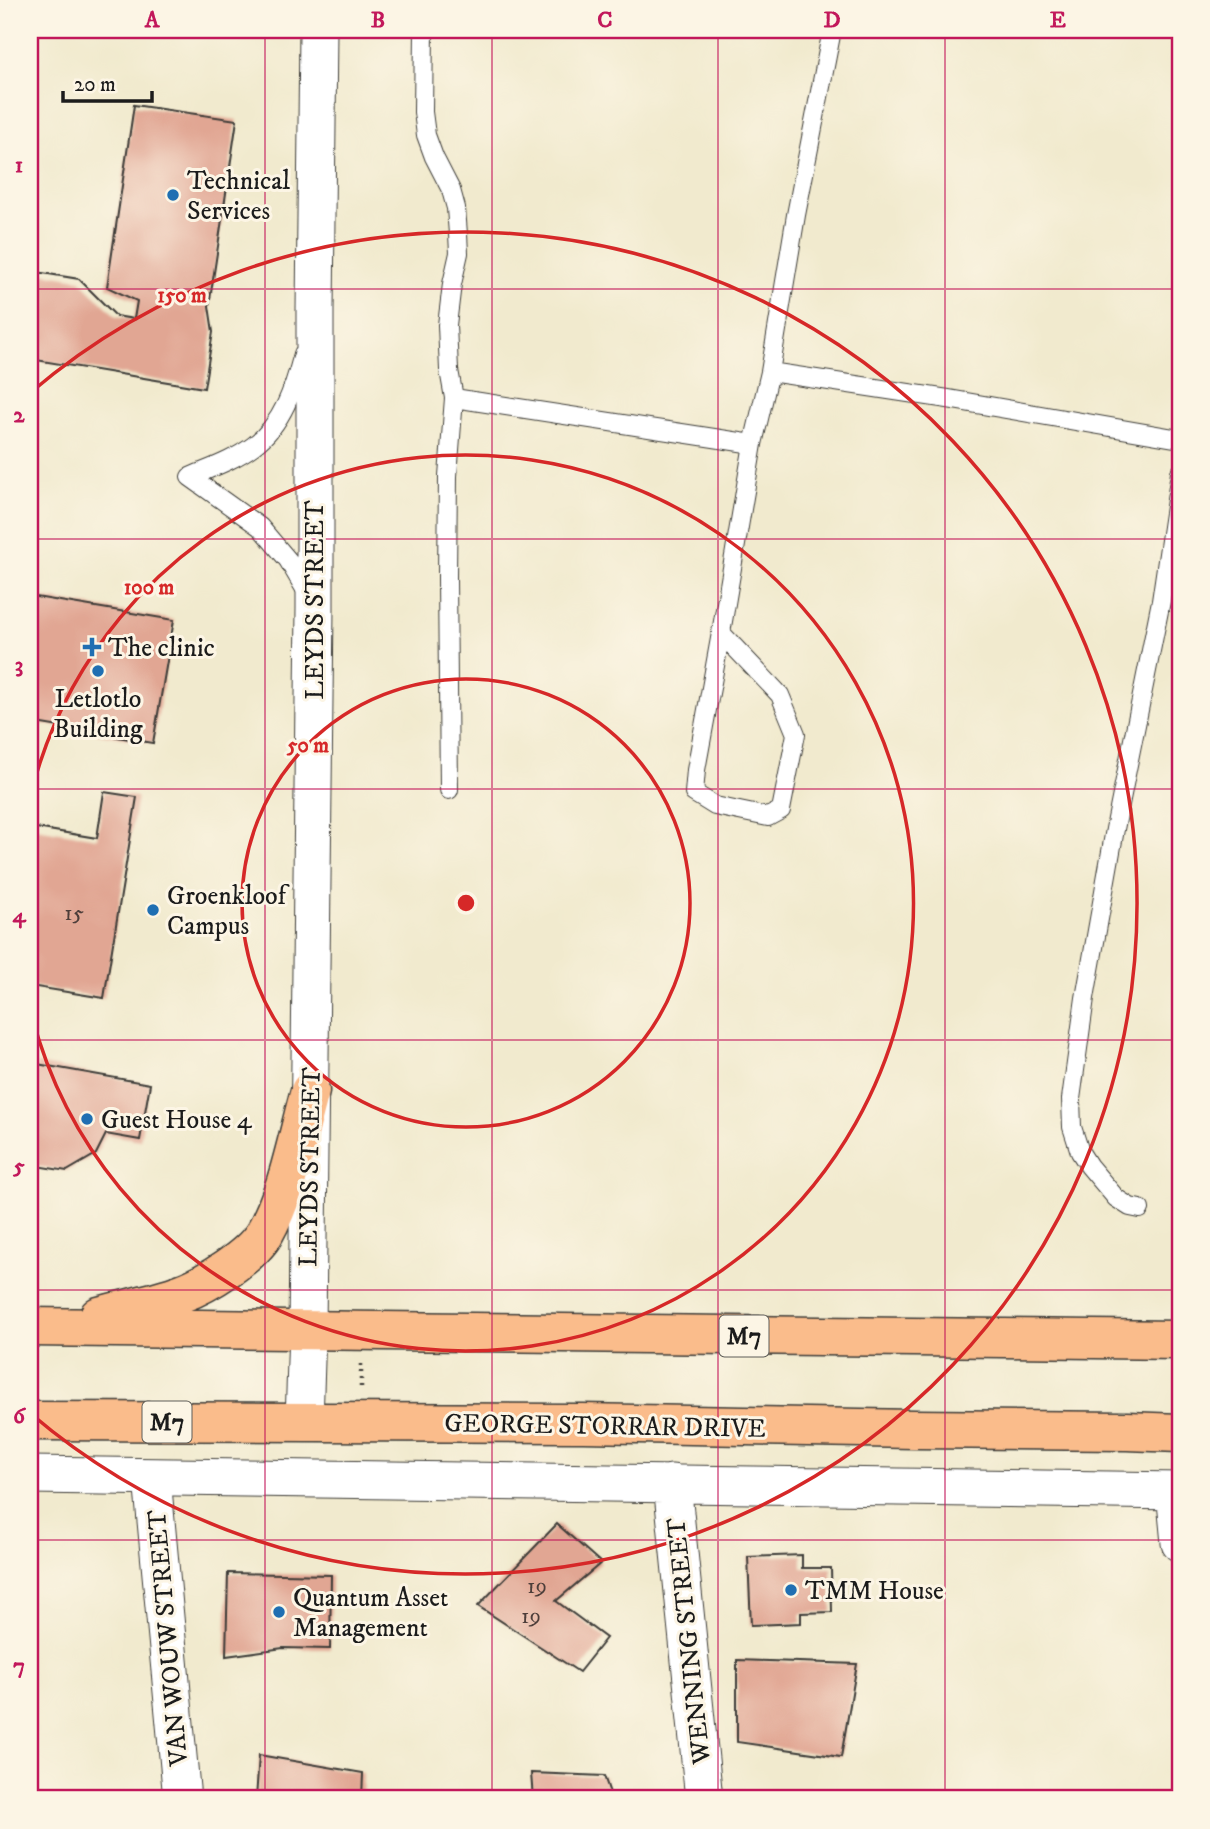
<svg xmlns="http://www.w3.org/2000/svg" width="1210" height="1829" font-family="'IM FELL DW Pica',serif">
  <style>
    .building { fill: #e1a693 }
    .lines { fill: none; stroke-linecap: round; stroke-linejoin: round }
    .service-casing { stroke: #3c3b37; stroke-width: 20 }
    .minor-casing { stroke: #3c3b37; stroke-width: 39 }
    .primary-casing { stroke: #3c3b37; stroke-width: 41 }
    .path { stroke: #3c3b37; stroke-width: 4.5; stroke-dasharray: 2 5; stroke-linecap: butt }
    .service { stroke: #fff; stroke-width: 18 }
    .minor { stroke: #fff; stroke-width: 37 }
    .primary { stroke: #fabc8b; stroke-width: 38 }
    .grid { fill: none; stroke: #c2185b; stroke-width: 2; stroke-opacity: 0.55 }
    .ring { fill: none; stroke: #d62828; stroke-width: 3.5 }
    .poi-dot { fill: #1f6fb2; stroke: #fcf5e5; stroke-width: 2.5 }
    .labels { text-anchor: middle; stroke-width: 6; stroke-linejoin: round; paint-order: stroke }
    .number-label { font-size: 23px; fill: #4d3e3a }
    .shield { fill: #fcf5e5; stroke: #5f5d58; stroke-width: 2 }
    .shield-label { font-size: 24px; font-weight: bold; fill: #1c1c1c }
    .poi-label { font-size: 26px; fill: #1c1c1c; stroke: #fcf5e5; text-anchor: start }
    .street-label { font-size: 26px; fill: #1c1c1c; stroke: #fcf5e5 }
    .centre { fill: #d62828; stroke: #fcf5e5; stroke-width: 3.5 }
    .ring-label { font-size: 21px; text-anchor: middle; font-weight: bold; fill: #d62828; stroke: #fcf5e5; stroke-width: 6; stroke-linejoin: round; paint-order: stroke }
    .neatline { fill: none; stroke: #c2185b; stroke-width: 2.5 }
    .grid-label { font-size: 23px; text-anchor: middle; font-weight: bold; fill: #c2185b }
  </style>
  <rect width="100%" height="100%" fill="#fcf5e5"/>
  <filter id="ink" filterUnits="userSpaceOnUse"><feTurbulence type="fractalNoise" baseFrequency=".0143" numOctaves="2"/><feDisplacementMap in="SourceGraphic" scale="14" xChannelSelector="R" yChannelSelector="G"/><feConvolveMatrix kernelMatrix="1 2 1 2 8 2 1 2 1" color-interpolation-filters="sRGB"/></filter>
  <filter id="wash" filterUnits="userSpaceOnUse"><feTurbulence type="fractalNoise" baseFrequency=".00686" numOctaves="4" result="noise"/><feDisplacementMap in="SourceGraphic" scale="28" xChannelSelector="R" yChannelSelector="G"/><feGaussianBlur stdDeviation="1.57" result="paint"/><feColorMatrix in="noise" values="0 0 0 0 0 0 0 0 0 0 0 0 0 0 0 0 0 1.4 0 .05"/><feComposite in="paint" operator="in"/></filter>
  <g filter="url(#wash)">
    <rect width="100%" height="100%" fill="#f1eace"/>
    <g id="blocks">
      <path class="building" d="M134,105L237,120L209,306L213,332L204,388L30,359V271L79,279L116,316L134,319L137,301L107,287Z
        M30,596L174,620L153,743L30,722Z
        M104,792L137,797L104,998L30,986V827L97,838Z
        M37,1064L150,1084L140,1140L106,1134L96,1154L67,1171L30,1165V1103Z
        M557,1524L601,1563L556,1601L606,1638L579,1672L478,1606Z
        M802,1555V1568H831L832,1612L801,1613V1623L751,1625L748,1557Z
        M228,1573L331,1575L330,1649L283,1648L226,1656Z
        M737,1660L857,1664L841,1757L737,1742Z
        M259,1755L363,1773L362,1799H256Z
        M531,1773L604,1776L612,1799H533Z"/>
    </g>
  </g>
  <g filter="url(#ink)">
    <use href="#blocks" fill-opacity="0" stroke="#3c3b37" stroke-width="2"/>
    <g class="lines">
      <defs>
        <path id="service" d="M424,30L423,112L426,135L434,157L451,190L456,208L458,234L459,253L452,284L447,325L449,370L454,398L448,476L447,578L449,790
          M770,372L796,215L832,30
          M454,398L753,444
          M190,477C211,468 234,460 253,446C283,424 294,388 303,354
          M190,477L260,527L288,560L309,596
          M721,633L780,695L796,734L781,810L768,817L715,806L694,793L696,770L721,633L753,444L770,372L948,399L1180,439
          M1140,1209L1130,1207L1116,1198L1089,1166L1080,1152L1072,1127L1071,1099L1085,998L1115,829L1161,601L1180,473"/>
        <path id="minor" d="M304,1422L307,1330L315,608V311L318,30
          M30,1475L1180,1491
          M152,1478L182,1799
          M672,1483L704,1799
          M1175,1491L1180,1543"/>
        <path id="primary" d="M99,1316C127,1308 155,1303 182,1293C207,1284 251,1256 264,1234C288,1192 297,1137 310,1091
          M30,1327L1180,1340
          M30,1421L583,1423L914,1429L1127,1431L1180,1433"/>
      </defs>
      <use href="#service" class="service-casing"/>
      <use href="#minor" class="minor-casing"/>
      <use href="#primary" class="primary-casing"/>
      <path class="path" d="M361,1364V1390"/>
      <use href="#service" class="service"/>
      <use href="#minor" class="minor"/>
      <use href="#primary" class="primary"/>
    </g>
  </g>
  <path class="grid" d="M265,30V1799M492,30V1799M718,30V1799M945,30V1799M30,289H1180M30,539H1180M30,789H1180M30,1040H1180M30,1290H1180M30,1540H1180"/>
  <g class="ring">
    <circle cx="466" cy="903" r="224"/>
    <path d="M30 798A448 448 0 1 1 30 1008"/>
    <path d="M30 393A671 671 0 1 1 30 1413"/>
  </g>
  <g class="poi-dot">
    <circle cx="173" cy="195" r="7"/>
    <path d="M88.5 636.5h7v7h7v7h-7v7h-7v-7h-7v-7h7z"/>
    <circle cx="98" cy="671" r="7"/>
    <circle cx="153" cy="910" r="7"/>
    <circle cx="87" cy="1119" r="7"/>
    <circle cx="791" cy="1590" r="7"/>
    <circle cx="279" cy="1612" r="7"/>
  </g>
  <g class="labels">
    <g class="number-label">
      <text x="74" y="920">15</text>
      <text x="537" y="1593">19</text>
      <text x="531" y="1623">19</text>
    </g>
    <g class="shield">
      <rect x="719.5" y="1315.5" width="49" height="41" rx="5"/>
      <rect x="142.5" y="1401.5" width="49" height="41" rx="5"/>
    </g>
    <g class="shield-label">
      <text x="744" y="1344">M7</text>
      <text x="167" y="1430">M7</text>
    </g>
    <g class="poi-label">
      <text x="187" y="189">Technical<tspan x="187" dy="30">Services</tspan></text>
      <text x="108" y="656">The clinic</text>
      <text x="98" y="707" text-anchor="middle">Letlotlo<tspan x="98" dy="30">Building</tspan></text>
      <text x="167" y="904">Groenkloof<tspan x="167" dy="30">Campus</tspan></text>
      <text x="101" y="1128">Guest House 4</text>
      <text x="805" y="1599">TMM House</text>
      <text x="293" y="1606">Quantum Asset<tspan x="293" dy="30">Management</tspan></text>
    </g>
    <g class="street-label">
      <text transform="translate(314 600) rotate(-90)" y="9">LEYDS STREET</text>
      <text transform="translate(309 1167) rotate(-89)" y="9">LEYDS STREET</text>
      <text transform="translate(605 1425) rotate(1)" y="9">GEORGE STORRAR DRIVE</text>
      <text transform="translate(167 1638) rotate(-95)" y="9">VAN WOUW STREET</text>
      <text transform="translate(688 1641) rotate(-96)" y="9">WENNING STREET</text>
    </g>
  </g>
  <circle cx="466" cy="903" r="10" class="centre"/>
  <g class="ring-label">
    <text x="182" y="302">150 m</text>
    <text x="149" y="594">100 m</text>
    <text x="308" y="752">50 m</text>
  </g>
  <rect width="1210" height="1829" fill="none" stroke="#fcf5e5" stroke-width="77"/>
  <path d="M63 91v10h89v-10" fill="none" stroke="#1c1c1c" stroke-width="3.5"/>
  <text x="74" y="91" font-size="21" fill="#1c1c1c" stroke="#fcf5e5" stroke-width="5" paint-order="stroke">20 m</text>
  <rect x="38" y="38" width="1134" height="1752" class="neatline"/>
  <g class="grid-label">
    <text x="152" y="27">A</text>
    <text x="378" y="27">B</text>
    <text x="605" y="27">C</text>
    <text x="832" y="27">D</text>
    <text x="1058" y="27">E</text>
    <text x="19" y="172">1</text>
    <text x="19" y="422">2</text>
    <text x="19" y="672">3</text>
    <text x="19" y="922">4</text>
    <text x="19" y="1173">5</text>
    <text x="19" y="1423">6</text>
    <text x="19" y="1673">7</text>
  </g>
</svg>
